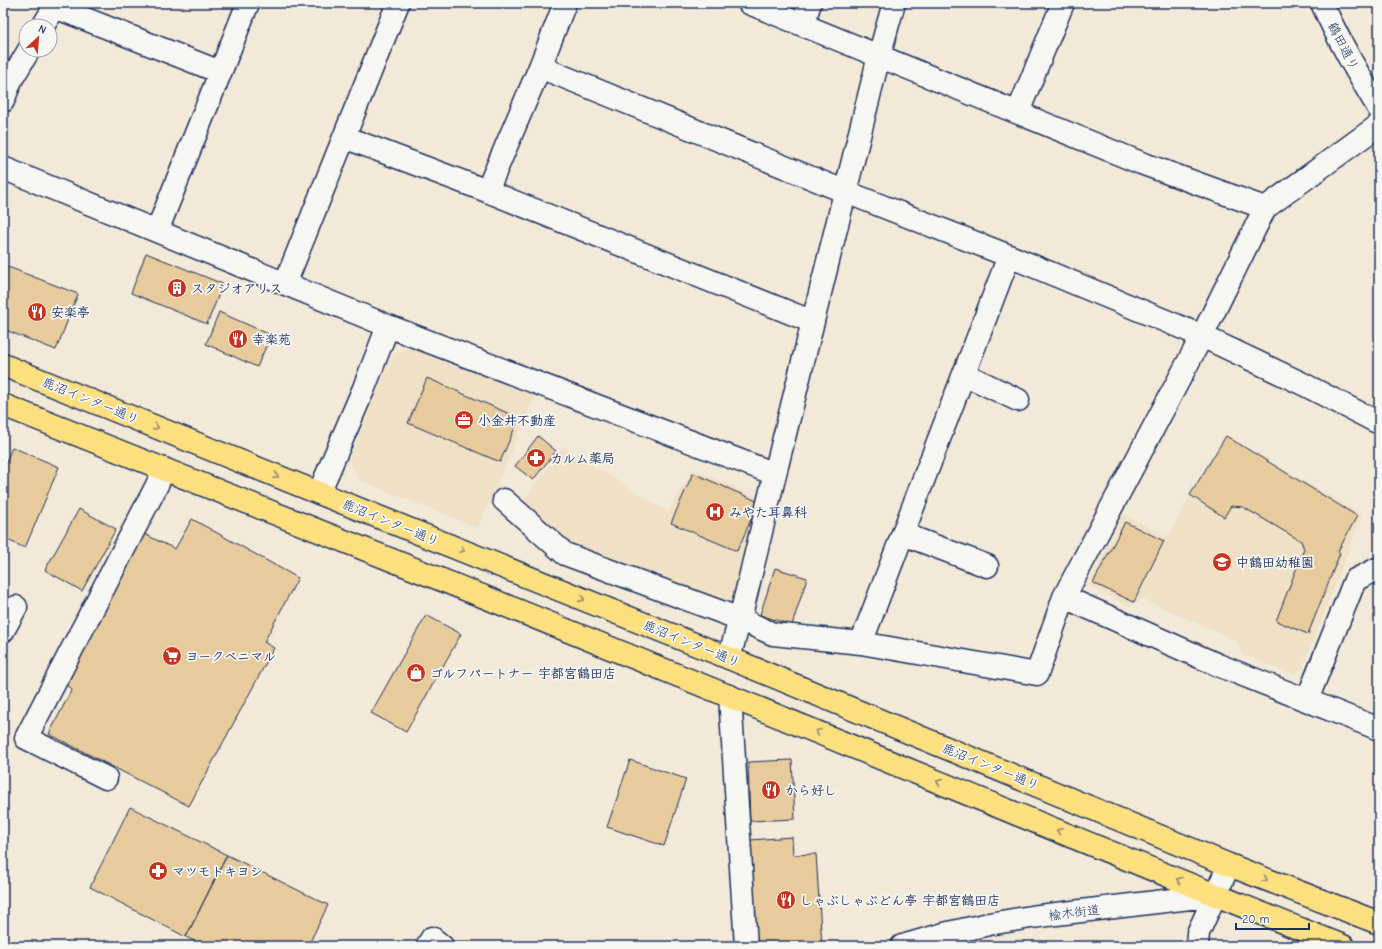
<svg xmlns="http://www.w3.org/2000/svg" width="1382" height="949" font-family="'Comic Neue','Klee One',sans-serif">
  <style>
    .built { fill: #efe0c6 }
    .building { fill: #e8cb9c; stroke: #1b2f5e }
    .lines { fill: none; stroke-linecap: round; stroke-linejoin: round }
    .minor-casing { stroke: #1b2f5e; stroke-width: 25 }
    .major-casing { stroke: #1b2f5e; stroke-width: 25 }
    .minor { stroke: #f6f6f2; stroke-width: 22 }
    .major { stroke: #fce080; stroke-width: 22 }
    .oneway { stroke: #8c886f }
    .labels { text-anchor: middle; stroke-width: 3.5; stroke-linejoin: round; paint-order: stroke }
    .street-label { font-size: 13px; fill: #1b2f5e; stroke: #f6f6f2 }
    .poi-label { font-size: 13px; font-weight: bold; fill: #1b2f5e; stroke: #f6f6f2; text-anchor: start }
  </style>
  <rect width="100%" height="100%" fill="#f2e9d8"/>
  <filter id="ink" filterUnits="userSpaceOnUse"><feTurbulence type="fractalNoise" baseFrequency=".025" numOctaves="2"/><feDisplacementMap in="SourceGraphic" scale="8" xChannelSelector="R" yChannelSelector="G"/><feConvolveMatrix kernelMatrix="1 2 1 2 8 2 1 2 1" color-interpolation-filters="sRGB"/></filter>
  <g filter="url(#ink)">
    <path class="built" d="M409,348L535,396L478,528L359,480L349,460L393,355Z
      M1226,436L1362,515L1302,669L1293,674L1243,655L1237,641L1143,599L1130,606L1088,586L1124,515L1168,538L1190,495Z
      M563,447L668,512L693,469L764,500L737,607L568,545L523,501Z"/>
    <path class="building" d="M146,253L223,284L207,324L131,293Z
      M3,265L78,294L56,350L3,329Z
      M219,312L271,335L257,367L206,344Z
      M427,378L519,418L500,462L408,423Z
      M538,436L556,451L533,480L515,466Z
      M1226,436L1357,516L1338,551L1340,553L1308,634L1276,621L1304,549L1301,541L1243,507L1231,506L1224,517L1190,495Z
      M12,447L59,467L25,548L3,538V470Z
      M693,473L759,502L737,551L671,523Z
      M79,509L116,529L82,591L45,570Z
      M192,519L298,578L264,642L274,648L189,806L49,734L72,689L61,682L140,532L175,549Z
      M1125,522L1164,541L1134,602L1093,583Z
      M775,568L807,578L792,625L760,615Z
      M426,615L461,634L406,732L371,713Z
      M630,760L686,779L664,846L607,827Z
      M792,760L795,819L750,821L748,762Z
      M130,807L227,855L186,937L90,887Z
      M792,837L793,855L816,854L822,946H757L750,840Z
      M227,855L328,905L308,946H204L186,937Z"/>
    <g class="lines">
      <defs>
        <path id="minor" d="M749,3L1141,163L1265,208
          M1322,3C1338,40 1358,74 1379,109
          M55,7L220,72
          M803,25L810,3
          M43,26L57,3
          M540,67L846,192L1009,256L1202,336L1303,384L1379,423
          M3,101L11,80L29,50
          M1018,112L1063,3
          M344,137L487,191L540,67L565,3
          M3,168L388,326L775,474
          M487,191L813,322
          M157,231L248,3
          M285,284L398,3
          M964,374L1018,400
          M319,493L364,388L388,326
          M504,500L565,554L740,619L773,634L861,643L1037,674L1064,597L1202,336L1265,208L1379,125
          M903,534L987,566
          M1064,597L1218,665L1379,729
          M3,631L16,607
          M861,643L1009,256
          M729,658L740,619L775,474L879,56L894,3
          M730,696L746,946
          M1307,700L1355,580L1377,569H1379
          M106,778L26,738L156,487L164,469
          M427,946L432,938L442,946
          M902,946L944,934L989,924L1031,917L1215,895
          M1197,946L1198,933L1229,865"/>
        <path id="major" d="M3,365L227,456L729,658L1229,865L1379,923
          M3,405C246,501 489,598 731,697C935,780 1138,865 1343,946"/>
      </defs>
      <use href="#minor" class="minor-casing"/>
      <use href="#major" class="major-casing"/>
      <use href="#minor" class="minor"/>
      <use href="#major" class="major"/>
    </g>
    <defs><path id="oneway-chevron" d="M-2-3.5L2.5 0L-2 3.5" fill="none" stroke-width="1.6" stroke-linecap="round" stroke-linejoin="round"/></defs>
    <g class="oneway">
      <use href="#oneway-chevron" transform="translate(156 427) rotate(22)"/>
      <use href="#oneway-chevron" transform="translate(276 476) rotate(22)"/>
      <use href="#oneway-chevron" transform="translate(462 550) rotate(22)"/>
      <use href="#oneway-chevron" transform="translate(582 599) rotate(22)"/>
      <use href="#oneway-chevron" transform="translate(818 732) rotate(-158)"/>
      <use href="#oneway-chevron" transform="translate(939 782) rotate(-158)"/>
      <use href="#oneway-chevron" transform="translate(1059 831) rotate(-158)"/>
      <use href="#oneway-chevron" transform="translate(1265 879) rotate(21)"/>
      <use href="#oneway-chevron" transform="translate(1179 880) rotate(-158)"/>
    </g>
  </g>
  <defs>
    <symbol id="building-disc" viewBox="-11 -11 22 22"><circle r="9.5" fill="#c8321e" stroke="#f6f6f2"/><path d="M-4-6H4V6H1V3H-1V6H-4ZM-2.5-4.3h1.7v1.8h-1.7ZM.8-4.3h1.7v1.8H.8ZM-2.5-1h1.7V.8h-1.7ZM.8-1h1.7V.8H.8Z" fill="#fff"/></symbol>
    <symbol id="restaurant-disc" viewBox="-11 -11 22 22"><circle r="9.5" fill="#c8321e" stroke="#f6f6f2"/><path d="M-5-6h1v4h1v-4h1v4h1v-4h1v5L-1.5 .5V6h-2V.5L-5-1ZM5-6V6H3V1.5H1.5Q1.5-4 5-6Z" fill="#fff"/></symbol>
    <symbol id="office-disc" viewBox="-11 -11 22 22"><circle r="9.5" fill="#c8321e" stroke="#f6f6f2"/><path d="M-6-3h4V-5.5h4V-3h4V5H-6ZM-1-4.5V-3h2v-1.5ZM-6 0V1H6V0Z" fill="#fff"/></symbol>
    <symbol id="pharmacy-disc" viewBox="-11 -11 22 22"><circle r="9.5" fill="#c8321e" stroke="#f6f6f2"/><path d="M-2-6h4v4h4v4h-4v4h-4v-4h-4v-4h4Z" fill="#fff"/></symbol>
    <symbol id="hospital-disc" viewBox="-11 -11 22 22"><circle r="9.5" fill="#c8321e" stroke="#f6f6f2"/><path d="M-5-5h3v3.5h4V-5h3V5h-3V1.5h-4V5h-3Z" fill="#fff"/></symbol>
    <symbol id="school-disc" viewBox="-11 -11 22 22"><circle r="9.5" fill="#c8321e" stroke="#f6f6f2"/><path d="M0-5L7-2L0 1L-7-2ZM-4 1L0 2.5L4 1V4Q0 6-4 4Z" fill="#fff"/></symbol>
    <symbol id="supermarket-disc" viewBox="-11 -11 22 22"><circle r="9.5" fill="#c8321e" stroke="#f6f6f2"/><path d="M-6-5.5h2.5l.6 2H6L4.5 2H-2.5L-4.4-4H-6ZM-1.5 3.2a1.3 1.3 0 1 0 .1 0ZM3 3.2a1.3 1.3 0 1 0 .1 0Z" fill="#fff"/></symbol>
    <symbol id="shop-disc" viewBox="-11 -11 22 22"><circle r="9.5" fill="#c8321e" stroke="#f6f6f2"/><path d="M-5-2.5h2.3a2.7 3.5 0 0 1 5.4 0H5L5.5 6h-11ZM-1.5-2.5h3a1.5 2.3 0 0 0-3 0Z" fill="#fff"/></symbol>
  </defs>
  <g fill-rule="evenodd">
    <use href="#building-disc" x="166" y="277" width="22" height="22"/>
    <use href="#restaurant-disc" x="26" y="301" width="22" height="22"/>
    <use href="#restaurant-disc" x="227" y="328" width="22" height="22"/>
    <use href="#office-disc" x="453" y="409" width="22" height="22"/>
    <use href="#pharmacy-disc" x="525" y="447" width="22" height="22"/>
    <use href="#hospital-disc" x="704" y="501" width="22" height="22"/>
    <use href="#school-disc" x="1211" y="551" width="22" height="22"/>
    <use href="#supermarket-disc" x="161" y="645" width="22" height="22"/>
    <use href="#shop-disc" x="405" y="662" width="22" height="22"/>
    <use href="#restaurant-disc" x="760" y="779" width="22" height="22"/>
    <use href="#pharmacy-disc" x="147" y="860" width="22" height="22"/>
    <use href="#restaurant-disc" x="775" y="889" width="22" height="22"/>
  </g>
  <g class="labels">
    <g class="street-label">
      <text transform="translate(1344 46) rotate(63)" y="5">鶴田通り</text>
      <text transform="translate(91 400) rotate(22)" y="5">鹿沼インター通り</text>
      <text transform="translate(391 522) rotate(22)" y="5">鹿沼インター通り</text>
      <text transform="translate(692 643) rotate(22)" y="5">鹿沼インター通り</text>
      <text transform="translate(991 766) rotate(22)" y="5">鹿沼インター通り</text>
      <text transform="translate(1074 912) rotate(-7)" y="5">楡木街道</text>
    </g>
    <g class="poi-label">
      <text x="191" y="293">スタジオアリス</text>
      <text x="51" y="317">安楽亭</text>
      <text x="252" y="344">幸楽苑</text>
      <text x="478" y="425">小金井不動産</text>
      <text x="550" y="463">カルム薬局</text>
      <text x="729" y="517">みやた耳鼻科</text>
      <text x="1236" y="567">中鶴田幼稚園</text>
      <text x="186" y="661">ヨークベニマル</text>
      <text x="430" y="678">ゴルフパートナー 宇都宮鶴田店</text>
      <text x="785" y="795">から好し</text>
      <text x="172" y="876">マツモトキヨシ</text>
      <text x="800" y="905">しゃぶしゃぶどん亭 宇都宮鶴田店</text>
    </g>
  </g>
  <rect width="1382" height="949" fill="none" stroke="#f6f6f2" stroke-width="16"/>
  <rect x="8" y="8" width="1366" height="933" fill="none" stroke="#1b2f5e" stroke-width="1.5" filter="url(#ink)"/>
  <g transform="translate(38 38) rotate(26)"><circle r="19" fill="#f6f6f2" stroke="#9ea6b7"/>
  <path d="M0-3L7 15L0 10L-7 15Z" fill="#c8321e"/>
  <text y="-6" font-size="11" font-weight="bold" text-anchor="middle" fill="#1b2f5e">N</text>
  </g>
  <path d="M1236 923v6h73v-6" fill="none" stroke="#1b2f5e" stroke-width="2"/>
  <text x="1242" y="923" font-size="12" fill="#1b2f5e" stroke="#f6f6f2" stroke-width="3" paint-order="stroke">20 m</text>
</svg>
